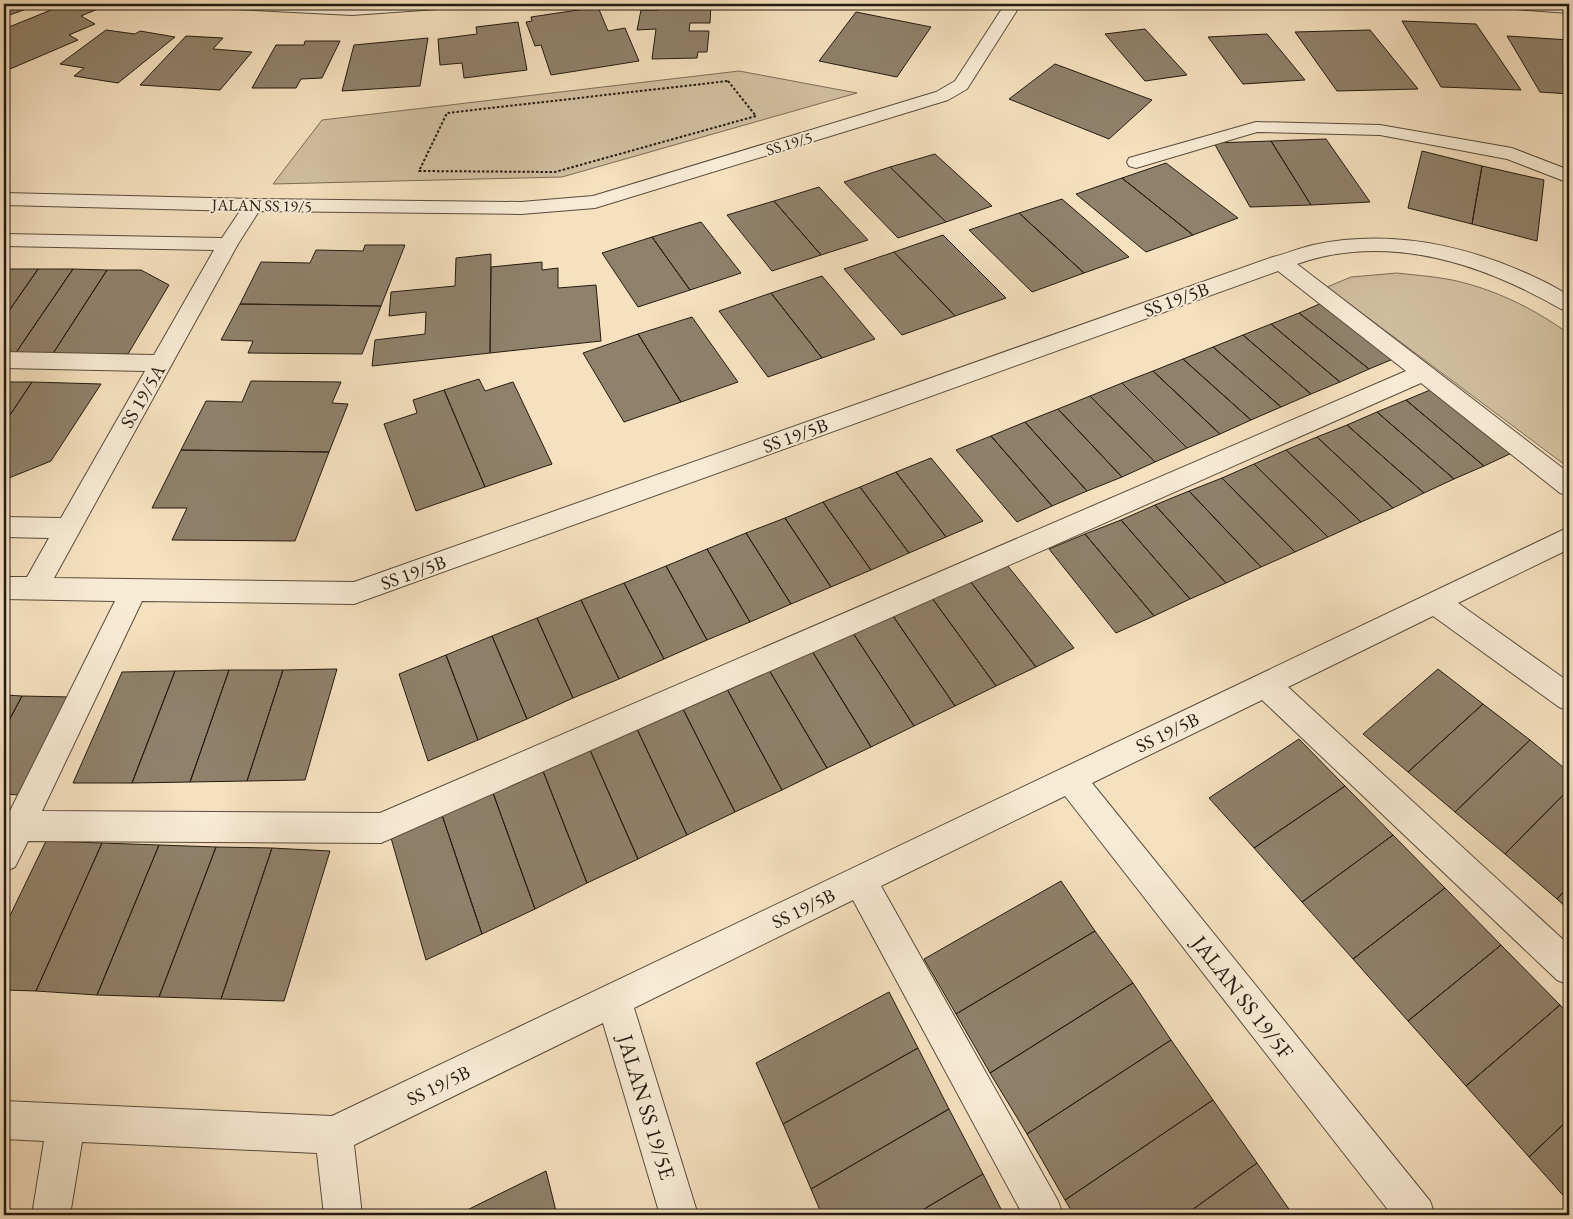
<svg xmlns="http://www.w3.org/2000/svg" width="1573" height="1219" font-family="'EB Garamond',serif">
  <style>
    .green { fill: #d1bfa1; stroke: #7a6d58 }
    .building { fill: #90816b; stroke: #231b10 }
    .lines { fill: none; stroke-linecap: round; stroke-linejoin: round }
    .minor-casing { stroke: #584c3c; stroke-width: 2 }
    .path { stroke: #231b10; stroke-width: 2; stroke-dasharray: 2.5 2; stroke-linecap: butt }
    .minor { fill: #f8ebd5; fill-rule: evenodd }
    .labels { text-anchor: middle; stroke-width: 4; stroke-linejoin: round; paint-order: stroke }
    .far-street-label { font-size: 16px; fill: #231b10; stroke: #f8ebd5 }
    .street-label { font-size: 19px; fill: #231b10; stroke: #f8ebd5 }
    .near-street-label { font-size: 22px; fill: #231b10; stroke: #f8ebd5 }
  </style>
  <rect width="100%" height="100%" fill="#f5e0bf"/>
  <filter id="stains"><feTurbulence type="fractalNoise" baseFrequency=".004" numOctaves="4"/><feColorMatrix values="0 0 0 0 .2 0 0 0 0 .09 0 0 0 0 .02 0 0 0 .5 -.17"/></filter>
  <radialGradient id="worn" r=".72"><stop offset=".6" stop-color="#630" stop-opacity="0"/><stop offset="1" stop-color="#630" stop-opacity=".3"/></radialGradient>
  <path class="green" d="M739,71L857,93L562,177L273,184L322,120Z
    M1397,273C1413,275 1430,276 1447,279C1490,287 1534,308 1569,334V468L1327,287L1351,277Z"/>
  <path class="building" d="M4,4H40L4,17Z
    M66,4H101L105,6L81,16L95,24L69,35L78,40L10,69L4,66V29Z
    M659,4H711L710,23H690L689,31H709L707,52H698L697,58L652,59L656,29L637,30L641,10H658Z
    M598,7L608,31L625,28L639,61L551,75L541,45L535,46L526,22L532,21L531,17Z
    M856,12L931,27L897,77L819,61Z
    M1402,21L1476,24L1521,90L1441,87Z
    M518,22L527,70L464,78L462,63L440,65L438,39L477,34L476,27Z
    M1145,29L1187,75L1145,81L1105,34Z
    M106,30L135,34L140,31L175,37L118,83L74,76L84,68L60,64Z
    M1370,30L1418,89L1337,91L1295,32Z
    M1267,34L1305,80L1243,84L1208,37Z
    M186,36L223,38L213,49L252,52L220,90L140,85Z
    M1507,36L1569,40V94L1540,92Z
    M428,38L420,86L342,91L354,45Z
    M305,41H340L322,78L301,79L296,88H252L276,45H304Z
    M1055,64L1152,100L1109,139L1009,99Z
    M1326,139L1370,202L1311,205L1271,141Z
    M1271,141L1311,205L1250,207L1214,143Z
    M1422,151L1482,166L1472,224L1408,208Z
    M935,154L992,206L946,222L890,167Z
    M1166,163L1238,218L1193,235L1122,178Z
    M1482,166L1544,180L1537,241L1472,224Z
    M890,167L946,222L898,238L844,182Z
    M1122,178L1193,235L1146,252L1076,194Z
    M819,187L868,240L821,255L774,201Z
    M1062,199L1129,257L1084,273L1019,213Z
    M774,201L821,255L772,271L727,215Z
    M1019,213L1084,273L1032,292L969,230Z
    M701,222L741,273L690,290L652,237Z
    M943,235L1006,298L955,316L894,252Z
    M652,237L690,290L638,307L602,253Z
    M365,245H405L381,306L240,304L261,262L310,263L316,250L363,251Z
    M894,252L955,316L902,335L844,269Z
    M491,254L490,353L372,366L375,340L425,334L426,312L389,316L391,292L455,286L456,258Z
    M542,262V270L558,268V288L596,285L601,341L490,353L491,267Z
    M4,269H38L4,318Z
    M38,269H73L15,354H4V318Z
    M73,269L107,270L52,355L15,354Z
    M107,270H141L169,285L128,354L52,355Z
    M822,276L875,339L822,358L771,293Z
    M771,293L822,358L768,377L719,311Z
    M1326,301L1398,357L1369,369L1299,313Z
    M240,304L381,306L362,354L248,353L253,341L221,340Z
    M1299,313L1369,369L1340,382L1271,324Z
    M692,317L738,382L681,402L638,334Z
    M1271,324L1340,382L1311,394L1243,335Z
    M638,334L681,402L624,422L583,353Z
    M1243,335L1311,394L1281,407L1213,347Z
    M1213,347L1281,407L1251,420L1183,359Z
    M1183,359L1251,420L1220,434L1153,371Z
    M1153,371L1220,434L1187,448L1122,383Z
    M479,379L485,391L513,382L552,464L485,487L444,390Z
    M251,381L341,382L332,403L348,404L329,452L181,450L206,401L242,402Z
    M4,382H32L4,424Z
    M32,382L101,384L51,461L4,480V424Z
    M1122,383L1187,448L1155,462L1090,396Z
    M1435,388L1514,452L1484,466L1406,400Z
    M444,390L485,487L416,511L384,424L417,413L413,400Z
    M1090,396L1155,462L1122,477L1058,409Z
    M1406,400L1484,466L1454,479L1377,412Z
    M1058,409L1122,477L1087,491L1025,422Z
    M1377,412L1454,479L1424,493L1347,425Z
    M1025,422L1087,491L1052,506L991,436Z
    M1347,425L1424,493L1393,508L1317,437Z
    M991,436L1052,506L1017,522L956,450Z
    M1317,437L1393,508L1361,522L1286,450Z
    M181,450L329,452L295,541L172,540L187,508H152Z
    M1286,450L1361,522L1328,537L1254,464Z
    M931,458L983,521L946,537L896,472Z
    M1254,464L1328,537L1295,552L1222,478Z
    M896,472L946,537L909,553L860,487Z
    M1222,478L1295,552L1261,567L1189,491Z
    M860,487L909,553L871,570L823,502Z
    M1189,491L1261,567L1226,583L1155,505Z
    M823,502L871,570L831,587L785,518Z
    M1155,505L1226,583L1190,599L1121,520Z
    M785,518L831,587L791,604L746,533Z
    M1121,520L1190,599L1154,616L1085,534Z
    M746,533L791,604L750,622L707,549Z
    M1085,534L1154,616L1116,633L1049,549Z
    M707,549L750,622L707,640L666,566Z
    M1007,565L1074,648L1036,667L970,581Z
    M666,566L707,640L664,659L624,583Z
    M970,581L1036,667L996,686L932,598Z
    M624,583L664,659L619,679L581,600Z
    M932,598L996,686L955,706L893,616Z
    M581,600L619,679L573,698L537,618Z
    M893,616L955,706L914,726L853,633Z
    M537,618L573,698L527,719L492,636Z
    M853,633L914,726L871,747L812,651Z
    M492,636L527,719L478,740L446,655Z
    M812,651L871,747L827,768L769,670Z
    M446,655L478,740L428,761L399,674Z
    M337,669L305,780L247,781L283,670Z
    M1438,669L1483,704L1408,772L1363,734Z
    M229,670L190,782L132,783L175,671Z
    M229,670H283L247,781L190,782Z
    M769,670L827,768L782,790L727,689Z
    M175,671L132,783H73L122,672Z
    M727,689L782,790L735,812L683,709Z
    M4,695L22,696L4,730Z
    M22,696L70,697L20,795L4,794V730Z
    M1483,704L1530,740L1455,812L1408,772Z
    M683,709L735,812L687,835L637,729Z
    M637,729L687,835L638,859L590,750Z
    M1299,739L1345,786L1254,848L1209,798Z
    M1530,740L1569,772V789L1505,854L1455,812Z
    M590,750L638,859L587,883L543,771Z
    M543,771L587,883L535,909L493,793Z
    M1345,786L1393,835L1302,902L1254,848Z
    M1569,789V886L1557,899L1505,854Z
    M493,793L535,909L482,934L442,815Z
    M442,815L482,934L426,960L391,838Z
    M1393,835L1445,888L1353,959L1302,902Z
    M46,841L102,843L36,991L4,990V928Z
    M102,843L159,845L97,995L36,991Z
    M159,845L216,847L159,997L97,995Z
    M216,847L272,848L221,999L159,997Z
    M272,848L330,851L284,1001L221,999Z
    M1061,881L1095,931L956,1014L924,959Z
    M1569,886V910L1557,899Z
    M1445,888L1501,945L1408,1021L1353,959Z
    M1095,931L1133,983L990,1073L956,1014Z
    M1501,945L1560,1005L1466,1086L1408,1021Z
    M1133,983L1171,1040L1027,1134L990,1073Z
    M889,992L918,1048L783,1124L756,1063Z
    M1560,1005L1569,1015V1119L1529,1157L1466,1086Z
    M1171,1040L1213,1100L1065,1200L1027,1134Z
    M918,1048L949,1109L811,1189L783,1124Z
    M1213,1100L1257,1163L1185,1215H1074L1065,1200Z
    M949,1109L983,1174L914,1215H822L811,1189Z
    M1569,1119V1202L1529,1157Z
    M1257,1163L1293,1215H1185Z
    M546,1171L557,1215H457Z
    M983,1174L1004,1215H914Z"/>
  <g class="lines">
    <defs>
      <path id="minor" d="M227,4H445L443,7L437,9L352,15L235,9L229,7Z
        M1005,4H1021L967,89L948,100L595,208L521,214L259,211L238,244L54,578L354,582L1273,257C1286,254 1299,248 1313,245C1402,226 1492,251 1569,295V311L1561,309C1481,263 1388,232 1297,264L1569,473V496L1560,493L1421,383L381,843L28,841L15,867L4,872V811H10L115,601L4,599V577H27L49,538L4,537V517L61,518L145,371L4,368V352L154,355L214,250L4,246V234L222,238L240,211L4,205V193L253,199L521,202L593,196L936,92L955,81ZM1278,271L1406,371L380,813L42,811L142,601L354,604Z
        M1507,4H1569V13L1515,9L1509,7Z
        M1256,122L1380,125L1512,148L1569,170V183L1507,159L1380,135L1257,132L1136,168L1129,166L1127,162L1129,158Z
        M1569,527V549L1458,603L1569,682V711L1559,707L1433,616L1288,687L1569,945V985L1557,980L1262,700L1092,783L1430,1201L1435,1215H1392L1065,796L881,886L1058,1201L1063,1215H1023L853,900L634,1008L698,1215H660L603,1023L354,1145L362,1215H324L317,1153L82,1142L70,1215H32L44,1141L4,1139V1101L332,1116Z"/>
    </defs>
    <use href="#minor" class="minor-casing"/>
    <path class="path" d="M728,81L756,116L555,172L419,171L447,113Z"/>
    <use href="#minor" class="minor"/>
  </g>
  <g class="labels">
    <g class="far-street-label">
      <text transform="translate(789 143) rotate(-17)" y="6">SS 19/5</text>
      <text transform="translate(262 205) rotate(1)" y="6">JALAN SS 19/5</text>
    </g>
    <g class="street-label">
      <text transform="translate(1176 299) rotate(-20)" y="7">SS 19/5B</text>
      <text transform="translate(142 396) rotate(-60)" y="7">SS 19/5A</text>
      <text transform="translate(795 435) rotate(-20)" y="7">SS 19/5B</text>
      <text transform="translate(413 572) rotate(-20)" y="7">SS 19/5B</text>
      <text transform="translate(1167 732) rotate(-26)" y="7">SS 19/5B</text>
      <text transform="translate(803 908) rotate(-26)" y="7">SS 19/5B</text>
      <text transform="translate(438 1085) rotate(-26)" y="7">SS 19/5B</text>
    </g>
    <g class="near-street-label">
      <text transform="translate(1243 997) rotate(52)" y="8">JALAN SS 19/5F</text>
      <text transform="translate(647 1107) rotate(73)" y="8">JALAN SS 19/5E</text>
    </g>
  </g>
  <rect width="1573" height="1219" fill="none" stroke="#f5e0bf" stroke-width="20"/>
  <rect x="5" y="5" width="1563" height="1209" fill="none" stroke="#231b10" stroke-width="2.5"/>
  <rect x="10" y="10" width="1553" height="1199" fill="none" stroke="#231b10"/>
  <rect width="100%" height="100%" filter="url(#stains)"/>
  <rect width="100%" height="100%" fill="url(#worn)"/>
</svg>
